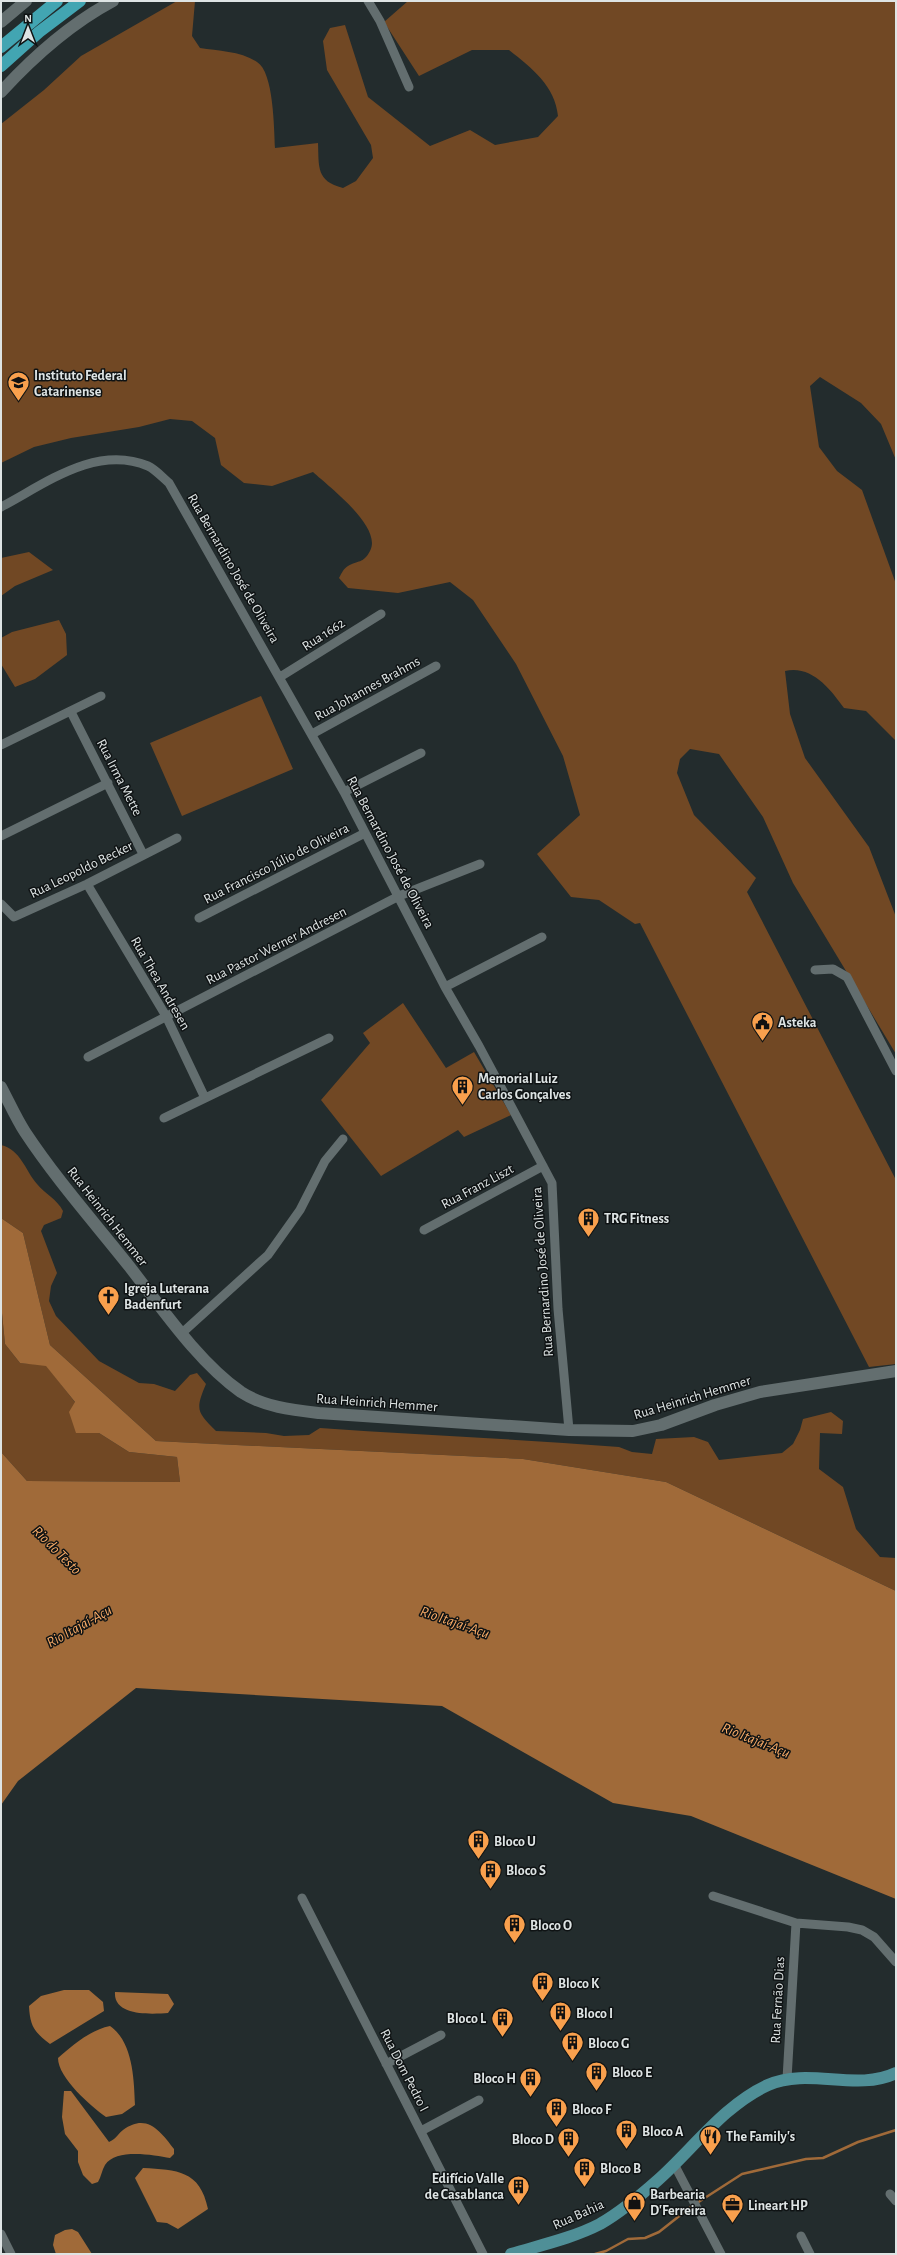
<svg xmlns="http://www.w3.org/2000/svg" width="897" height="2255" font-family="'Alegreya Sans',sans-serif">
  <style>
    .green { fill: #714824 }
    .water { fill: #a06a39 }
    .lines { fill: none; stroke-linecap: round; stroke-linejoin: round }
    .stream { stroke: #a06a39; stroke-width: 2.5 }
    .street { stroke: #636e6f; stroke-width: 9 }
    .secondary { stroke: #636e6f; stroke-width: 12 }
    .primary { stroke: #4f8f97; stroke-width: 12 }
    .highway { stroke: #42a5b2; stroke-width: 12 }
    .labels { text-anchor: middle; stroke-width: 3; stroke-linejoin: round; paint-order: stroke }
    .poi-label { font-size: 14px; font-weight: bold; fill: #dee4e4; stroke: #0f1314; text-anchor: start }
    .street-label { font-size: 14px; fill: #dee4e4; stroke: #0f1314 }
    .water-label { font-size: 15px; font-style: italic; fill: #f9ab67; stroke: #0f1314 }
  </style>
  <rect width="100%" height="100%" fill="#232c2d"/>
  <path class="green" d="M177,1H195L192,36L200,48C218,51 241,51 257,62C274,72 274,130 275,148L318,143C319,167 316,181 343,188L356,181L373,158L371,145L327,70L323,41L330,28L345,25L368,97L430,146L470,130L495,145L538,137L558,116C555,86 532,68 509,50H472L419,76L384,22L408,1H896V460L881,424L861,403L820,377L810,386L819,447L837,471L862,490L896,584V741L866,711L844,708C830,689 812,665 785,671L790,714L805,758L869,847L896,917V1054L793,883L763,817L719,754L690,749L680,759L677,773L694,815L756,878L747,892L896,1180V1364L869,1367L640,923L635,924L599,900L571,897L537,854L580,815L563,756L516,664L473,600L450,582L398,593L348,588L339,578C341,574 344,568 348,566C358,560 363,564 370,551C383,527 328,486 313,472L272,486L244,483L221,465L215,438L192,421L170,419L139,427L71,438L34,447L1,463V124L44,90L81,56Z
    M29,552L53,570L15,586L1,596V558Z
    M59,620L66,634L67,655L35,679L15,687L1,664V638L12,632Z
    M261,696L293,769L182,816L150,743Z
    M403,1003L446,1068L474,1052L511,1115L464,1137L458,1130L381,1176L321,1100L370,1043L363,1033Z
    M1,1145C21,1150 25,1170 37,1184C45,1194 57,1199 63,1211L61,1218L44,1225L41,1231L57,1273L51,1286L49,1301L56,1316L99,1361L139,1383L154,1384L175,1391L190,1375L197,1373L206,1384C195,1410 197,1412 216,1431L266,1433L284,1436L309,1435L320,1428C420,1435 519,1439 619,1447L632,1452L652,1454L656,1439L694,1437L708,1442L719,1460L782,1453L793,1444L800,1430L803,1419L831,1412L843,1421L842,1434L820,1433L819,1469L843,1487L856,1529L880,1557L896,1558V1591L666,1482L523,1459L156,1441L50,1345L23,1233L1,1218Z
    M1,1303L5,1344L20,1363L46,1365L99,1433L129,1452L177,1457L180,1482L27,1481L1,1452Z"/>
  <path class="water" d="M1,1218L23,1233L50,1345L156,1441L523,1459L666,1482L896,1591V1899L691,1816L613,1803L442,1706L136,1688L18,1781L1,1805V1452L27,1481L180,1482L177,1457L129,1452L99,1433H76L69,1412L75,1402L46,1366L20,1363L5,1344L1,1303Z
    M64,1990H89L103,2002L104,2011L50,2044C34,2032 30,2026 29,2006L41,1996Z
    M115,1992L168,1994L174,2004L168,2013C153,2014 113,2017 115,1992Z
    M110,2026C133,2042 134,2079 135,2105L122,2114L106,2117C91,2106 58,2078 58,2058C73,2045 90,2030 110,2026Z
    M64,2091H71L109,2142C116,2139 117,2135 123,2130C147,2112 161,2132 174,2149V2154L170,2158C153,2155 116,2148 105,2165C102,2170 101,2177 98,2182L92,2184L83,2175L78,2162V2151L65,2134L62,2117Z
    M143,2168C177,2170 200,2170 208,2209L178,2229L167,2223L157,2222L135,2178Z
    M72,2229L78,2232L92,2254H56L53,2245L55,2235L65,2230Z"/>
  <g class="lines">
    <path class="stream" d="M697,2203L742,2174L806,2159L823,2158L858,2142L896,2130
      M595,2254L606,2251L628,2239L645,2238L659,2232L692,2206"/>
    <path class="street" d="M368,1L380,21L409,87
      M1,507C45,484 96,444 148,466C155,469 163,478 169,483L344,792L445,987L479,1046L552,1183L558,1309L569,1430
      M280,677L381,614
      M71,712L143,854
      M312,734L436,666
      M1,745L101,696
      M344,792L421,753
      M1,836L108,783
      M87,884L166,1016L205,1098
      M1,904L14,917L87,884L177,838
      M199,918L365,833
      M815,970L833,969L847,977L896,1071
      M445,987L542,937
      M88,1057L399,896L480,864
      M164,1118L329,1038
      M424,1230L543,1166
      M182,1333L268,1255L300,1210L325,1161L343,1139
      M713,1896L796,1923L848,1927L862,1930L874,1937L896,1962
      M302,1898L483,2254
      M386,2064L441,2035
      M787,2079L796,1923
      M421,2131L479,2100
      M674,2164L721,2254
      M890,2194L896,2201
      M1,2234L11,2254
      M801,2236L810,2254"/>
    <path class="secondary" d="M1,22L26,1
      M1,92C34,56 70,24 113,1
      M1,1087C9,1102 16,1118 25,1132C56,1179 94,1222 129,1266C161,1307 198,1362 241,1392C264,1407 292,1410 319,1413L569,1430L633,1431L661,1425L715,1405L760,1392L896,1371"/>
    <path class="primary" d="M511,2254C541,2245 573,2238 600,2224C621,2212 640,2196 658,2180C693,2149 724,2105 768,2085C809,2067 856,2092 896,2073"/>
    <path class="highway" d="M1,47L57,1
      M1,66L39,32L80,1"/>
  </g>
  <defs>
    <symbol id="university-pin" viewBox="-11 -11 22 30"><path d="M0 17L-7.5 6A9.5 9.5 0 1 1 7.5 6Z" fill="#f9a04d" stroke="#0f1314"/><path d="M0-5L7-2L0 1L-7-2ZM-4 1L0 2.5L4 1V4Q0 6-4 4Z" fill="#111"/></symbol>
    <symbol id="civic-pin" viewBox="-11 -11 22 30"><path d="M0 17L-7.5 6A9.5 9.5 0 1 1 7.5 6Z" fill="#f9a04d" stroke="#0f1314"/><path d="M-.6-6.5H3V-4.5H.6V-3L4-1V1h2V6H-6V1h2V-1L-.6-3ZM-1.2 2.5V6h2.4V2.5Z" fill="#111"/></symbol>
    <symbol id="building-pin" viewBox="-11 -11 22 30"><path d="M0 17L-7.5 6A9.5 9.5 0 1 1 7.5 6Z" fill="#f9a04d" stroke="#0f1314"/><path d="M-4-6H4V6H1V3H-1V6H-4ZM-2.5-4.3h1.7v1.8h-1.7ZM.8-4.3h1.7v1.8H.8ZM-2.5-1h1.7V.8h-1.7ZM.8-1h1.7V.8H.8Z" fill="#111"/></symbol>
    <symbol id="church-pin" viewBox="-11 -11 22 30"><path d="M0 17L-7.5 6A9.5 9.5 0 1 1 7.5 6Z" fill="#f9a04d" stroke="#0f1314"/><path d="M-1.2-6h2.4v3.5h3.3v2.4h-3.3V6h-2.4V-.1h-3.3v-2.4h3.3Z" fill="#111"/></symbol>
    <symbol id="restaurant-pin" viewBox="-11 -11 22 30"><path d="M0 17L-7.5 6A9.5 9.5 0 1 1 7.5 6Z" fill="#f9a04d" stroke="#0f1314"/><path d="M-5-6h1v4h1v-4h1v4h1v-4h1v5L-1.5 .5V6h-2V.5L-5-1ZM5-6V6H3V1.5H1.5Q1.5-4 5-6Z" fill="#111"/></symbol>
    <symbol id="shop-pin" viewBox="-11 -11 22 30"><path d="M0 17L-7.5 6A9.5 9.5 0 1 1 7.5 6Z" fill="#f9a04d" stroke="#0f1314"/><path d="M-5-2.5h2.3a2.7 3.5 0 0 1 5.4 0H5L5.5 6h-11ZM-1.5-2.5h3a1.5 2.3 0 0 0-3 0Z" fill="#111"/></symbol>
    <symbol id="office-pin" viewBox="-11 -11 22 30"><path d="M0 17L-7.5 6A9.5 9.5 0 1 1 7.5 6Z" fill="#f9a04d" stroke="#0f1314"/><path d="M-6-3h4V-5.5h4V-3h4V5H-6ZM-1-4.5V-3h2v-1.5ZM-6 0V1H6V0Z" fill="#111"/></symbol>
  </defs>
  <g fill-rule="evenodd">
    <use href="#university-pin" x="6" y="370" width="25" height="34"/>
    <use href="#civic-pin" x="750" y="1010" width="25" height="34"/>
    <use href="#building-pin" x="450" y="1074" width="25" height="34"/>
    <use href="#building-pin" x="576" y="1206" width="25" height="34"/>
    <use href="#church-pin" x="96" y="1284" width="25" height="34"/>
    <use href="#building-pin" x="466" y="1828" width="25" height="34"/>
    <use href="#building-pin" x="478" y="1858" width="25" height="34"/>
    <use href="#building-pin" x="502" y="1912" width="25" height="34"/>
    <use href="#building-pin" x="530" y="1970" width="25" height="34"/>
    <use href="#building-pin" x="548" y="2000" width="25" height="34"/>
    <use href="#building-pin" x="490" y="2006" width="25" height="34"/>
    <use href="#building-pin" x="560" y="2030" width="25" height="34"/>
    <use href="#building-pin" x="584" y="2060" width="25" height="34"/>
    <use href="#building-pin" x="518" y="2066" width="25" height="34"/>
    <use href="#building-pin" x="544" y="2096" width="25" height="34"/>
    <use href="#building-pin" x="614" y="2118" width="25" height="34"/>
    <use href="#restaurant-pin" x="698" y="2124" width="25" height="34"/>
    <use href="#building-pin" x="556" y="2126" width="25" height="34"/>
    <use href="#building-pin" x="572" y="2156" width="25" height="34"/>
    <use href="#building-pin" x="506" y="2174" width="25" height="34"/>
    <use href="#shop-pin" x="622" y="2190" width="25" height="34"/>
    <use href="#office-pin" x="720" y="2192" width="25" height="34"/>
  </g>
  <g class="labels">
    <g class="poi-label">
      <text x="34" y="380">Instituto Federal<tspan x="34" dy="16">Catarinense</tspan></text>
      <text x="778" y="1027">Asteka</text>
      <text x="478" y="1083">Memorial Luiz<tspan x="478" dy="16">Carlos Gonçalves</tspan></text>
      <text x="604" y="1223">TRG Fitness</text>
      <text x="124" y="1293">Igreja Luterana<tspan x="124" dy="16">Badenfurt</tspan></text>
      <text x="494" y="1846">Bloco U</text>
      <text x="506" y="1875">Bloco S</text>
      <text x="530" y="1930">Bloco O</text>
      <text x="558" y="1988">Bloco K</text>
      <text x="576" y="2018">Bloco I</text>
      <text x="486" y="2023" text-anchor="end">Bloco L</text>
      <text x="588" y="2048">Bloco G</text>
      <text x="612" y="2077">Bloco E</text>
      <text x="516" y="2083" text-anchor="end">Bloco H</text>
      <text x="572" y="2114">Bloco F</text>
      <text x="642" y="2136">Bloco A</text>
      <text x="726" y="2141">The Family's</text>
      <text x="554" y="2144" text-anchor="end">Bloco D</text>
      <text x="600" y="2173">Bloco B</text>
      <text x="504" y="2183" text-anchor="end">Edifício Valle<tspan x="504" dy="16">de Casablanca</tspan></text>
      <text x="650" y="2199">Barbearia<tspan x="650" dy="16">D'Ferreira</tspan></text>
      <text x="748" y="2210">Lineart HP</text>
    </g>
    <g class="street-label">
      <text transform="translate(234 568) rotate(60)" y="5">Rua Bernardino José de Oliveira</text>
      <text transform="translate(323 634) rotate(-33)" y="5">Rua 1662</text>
      <text transform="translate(367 688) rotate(-29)" y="5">Rua Johannes Brahms</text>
      <text transform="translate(120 777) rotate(63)" y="5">Rua Irma Mette</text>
      <text transform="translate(391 852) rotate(62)" y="5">Rua Bernardino José de Oliveira</text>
      <text transform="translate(276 863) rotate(-27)" y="5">Rua Francisco Júlio de Oliveira</text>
      <text transform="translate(81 869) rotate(-26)" y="5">Rua Leopoldo Becker</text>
      <text transform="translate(276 945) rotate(-27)" y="5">Rua Pastor Werner Andresen</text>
      <text transform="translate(161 983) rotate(60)" y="5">Rua Thea Andresen</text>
      <text transform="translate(477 1186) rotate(-28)" y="5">Rua Franz Liszt</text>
      <text transform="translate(108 1216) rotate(52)" y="5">Rua Heinrich Hemmer</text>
      <text transform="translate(542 1272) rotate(-94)" y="5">Rua Bernardino José de Oliveira</text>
      <text transform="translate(692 1397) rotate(-17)" y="5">Rua Heinrich Hemmer</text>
      <text transform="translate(377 1402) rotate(4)" y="5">Rua Heinrich Hemmer</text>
      <text transform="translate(777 2000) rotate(-87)" y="5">Rua Fernão Dias</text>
      <text transform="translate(405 2070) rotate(63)" y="5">Rua Dom Pedro I</text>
      <text transform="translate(578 2214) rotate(-24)" y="5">Rua Bahia</text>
    </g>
    <g class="water-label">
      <text transform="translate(57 1550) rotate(45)" y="5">Rio do Testo</text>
      <text transform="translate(455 1622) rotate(19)" y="5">Rio Itajaí-Açu</text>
      <text transform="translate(79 1626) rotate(-29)" y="5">Rio Itajaí-Açu</text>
      <text transform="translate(756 1740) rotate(22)" y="5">Rio Itajaí-Açu</text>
    </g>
  </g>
  <rect width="897" height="2255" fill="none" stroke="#dee4e4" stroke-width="4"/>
  <g transform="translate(28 28)" stroke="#0f1314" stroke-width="3" paint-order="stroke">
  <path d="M0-3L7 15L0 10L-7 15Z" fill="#dee4e4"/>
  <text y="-6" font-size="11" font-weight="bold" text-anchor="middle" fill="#dee4e4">N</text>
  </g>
</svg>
